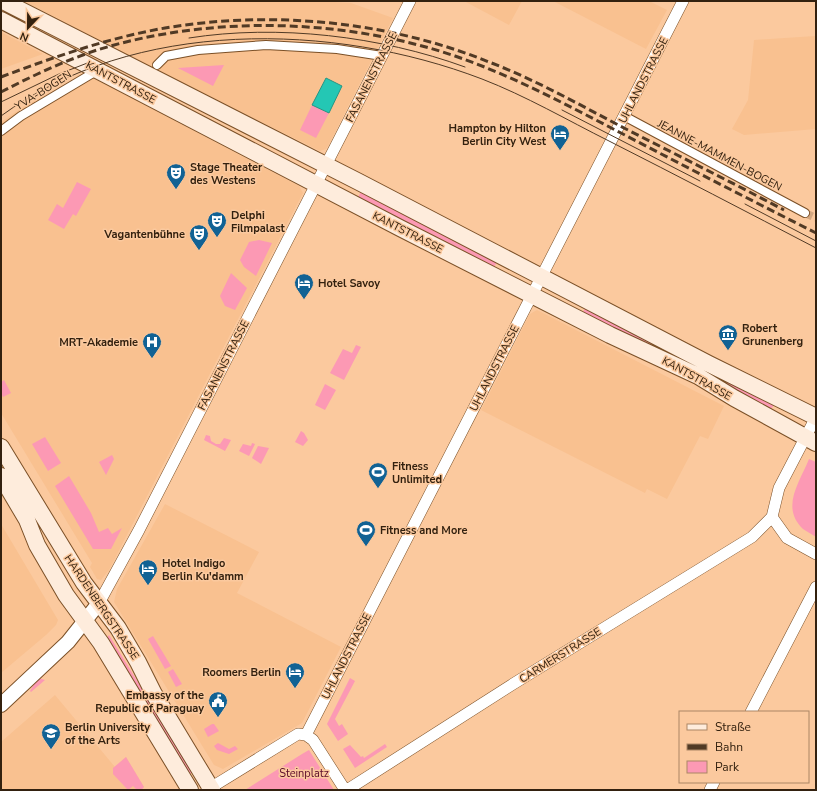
<svg xmlns="http://www.w3.org/2000/svg" width="817" height="791" font-family="'Nunito Sans',sans-serif">
  <style>
    .built { fill: #f9c190 }
    .green { fill: #fc99b4 }
    .water { fill: #24c7b4; stroke: #289582 }
    .lines { fill: none; stroke-linecap: round; stroke-linejoin: round }
    .pedestrian-tunnel { stroke: #d3a781; stroke-width: 8; stroke-dasharray: 8 4; stroke-linecap: butt }
    .pedestrian-casing { stroke: #7b5027; stroke-width: 10 }
    .minor-casing { stroke: #7b5027; stroke-width: 12 }
    .tertiary-casing { stroke: #7b5027; stroke-width: 16 }
    .secondary-casing { stroke: #7b5027; stroke-width: 18 }
    .pedestrian { stroke: #fff; stroke-width: 8 }
    .minor { stroke: #fff; stroke-width: 11 }
    .tertiary { stroke: #fff; stroke-width: 14 }
    .secondary { stroke: #feecdc; stroke-width: 16 }
    .tram { stroke: #513a25; stroke-width: 1 }
    .rail { stroke: #513a25; stroke-width: 3; stroke-dasharray: 8 4; stroke-linecap: butt }
    .labels { text-anchor: middle; stroke-width: 3; stroke-linejoin: round; paint-order: stroke }
    .street-label { font-size: 11px; fill: #33210f; stroke: #fbc99e }
    .poi-label { font-size: 11px; font-weight: bold; fill: #33210f; stroke: #fbc99e; text-anchor: start }
    .park-label { font-size: 11px; fill: #5b0b2b; stroke: #fbc99e }
  </style>
  <rect width="100%" height="100%" fill="#fbc99e"/>
  <path class="built" d="M24,1H318L351,3L393,18L328,146L326,149L320,151L159,71Z
    M464,1H522L509,25Z
    M553,1H649L667,10L646,49Z
    M1,32L43,54L1,69Z
    M815,36L816,129L744,135L732,129L748,100L754,40Z
    M87,75L299,186L303,193L109,570L101,580L97,579L93,572L90,567L92,563L1,413V122L23,107L74,80Z
    M537,310L724,406L708,439L700,436L667,499L647,489L645,493L481,410L530,314Z
    M165,504L259,552L237,593L341,647L302,723L223,769L214,765L114,602L117,589Z
    M1,524L58,620L56,625L46,635L1,673Z
    M55,695L115,767L126,757L144,787L141,790H1V742Z"/>
  <path class="green" d="M224,65L213,86L178,68Z
    M312,105L329,113L316,138L300,130Z
    M77,182L91,189L76,216L73,214L64,229L48,220L57,204L63,208Z
    M361,192L497,262L494,267L358,197Z
    M259,240L272,243L256,276L244,267L240,260L249,242Z
    M231,273L247,288L235,310L225,306L220,296Z
    M585,308L774,405L771,409L583,312Z
    M356,345L361,347L344,380L330,373L343,349L352,353Z
    M4,380L11,393L3,397L1,393V382Z
    M325,384L336,390L325,410L315,405Z
    M301,431L304,433L308,440L303,446L295,442Z
    M206,435L210,436L211,441L216,444H220L224,438L231,440L225,451L204,440Z
    M45,437L61,463L48,471L32,444Z
    M252,443L255,444L249,456L239,451L243,444L251,446Z
    M258,446L269,448L261,464L252,458Z
    M112,455L114,459L106,475L99,462Z
    M809,459L816,462V537C812,534 807,532 803,529C780,507 800,482 809,459Z
    M69,476L91,513L99,532L108,528L112,534L122,528L111,549H93L55,486Z
    M109,635L193,772L188,775L106,639Z
    M153,636L171,666L165,669L148,639Z
    M173,669L182,684L176,687L168,672Z
    M38,678L45,680L31,692L30,691Z
    M350,678L355,681L335,719L339,726L342,724L348,734L338,741L327,724Z
    M212,724H214L219,731L208,737L204,729Z
    M218,743L229,749L235,746L238,749L229,754L217,750L214,746Z
    M385,744L387,747L355,768L343,749L350,745L361,757L363,756L364,758Z
    M309,750L334,790H245L302,754Z
    M126,757L144,787L141,790H137L133,786L128,790L113,774V768Z"/>
  <path class="water" d="M326,78L342,86L329,113L312,105Z"/>
  <g class="lines">
    <path class="pedestrian-tunnel" d="M805,213L816,218"/>
    <defs>
      <path id="pedestrian" d="M157,65L166,56L198,50L266,45L337,49L382,56
        M624,116L805,213
        M1,131L21,116L98,70"/>
      <path id="minor" d="M816,417L779,488L772,517L787,538L816,554
        M99,603L139,530L410,1
        M751,712L816,587
        M306,735L683,1
        M207,790L298,734L306,735L313,740L345,790
        M347,790L513,684L752,537L772,517
        M710,790L714,782"/>
      <path id="tertiary" d="M1,705L68,642L99,603"/>
      <path id="secondary" d="M3,1L359,182L709,364L816,417
        M1,20L400,228L610,335L698,376L734,398L816,443
        M1,447L84,583L118,628L138,662L154,694L212,790
        M1,476L27,520L37,545L66,595L101,643L190,790"/>
    </defs>
    <use href="#pedestrian" class="pedestrian-casing"/>
    <use href="#minor" class="minor-casing"/>
    <use href="#tertiary" class="tertiary-casing"/>
    <use href="#secondary" class="secondary-casing"/>
    <use href="#pedestrian" class="pedestrian"/>
    <use href="#minor" class="minor"/>
    <use href="#tertiary" class="tertiary"/>
    <use href="#secondary" class="secondary"/>
    <path class="tram" d="M189,38C278,24 380,36 465,67
      M1,102L59,74L90,62
      M562,110L700,181
      M1,116C134,18 333,22 482,79C526,96 567,120 609,141C678,176 747,212 816,248
      M745,204L816,241"/>
    <path class="rail" d="M1,77C54,57 108,38 165,28C272,10 388,21 489,62C536,80 580,105 624,128C677,155 731,182 784,210
      M1,92C32,76 64,61 97,50C210,15 343,18 455,56C513,76 567,105 621,133C686,167 751,200 816,233"/>
  </g>
  <defs>
    <symbol id="hotel-pin" viewBox="-11 -11 22 30"><path d="M0 17L-7.5 6A9.5 9.5 0 1 1 7.5 6Z" fill="#116294" stroke="#fbc99e"/><path d="M-6-4.5h1.5V1H6V5H4.5V3h-9V5H-6ZM-4 0a1.8 1.8 0 1 1 3.6 0ZM.5 0V-2.5h3Q6-2.5 6 0Z" fill="#fff"/></symbol>
    <symbol id="theatre-pin" viewBox="-11 -11 22 30"><path d="M0 17L-7.5 6A9.5 9.5 0 1 1 7.5 6Z" fill="#116294" stroke="#fbc99e"/><path d="M-5-5.5Q0-4 5-5.5V0Q5 5 0 6Q-5 5-5 0ZM-3.3-2.5H-1v1.5H-3.3ZM1-2.5H3.3v1.5H1ZM-2.8 1Q0 5.5 2.8 1Z" fill="#fff"/></symbol>
    <symbol id="museum-pin" viewBox="-11 -11 22 30"><path d="M0 17L-7.5 6A9.5 9.5 0 1 1 7.5 6Z" fill="#116294" stroke="#fbc99e"/><path d="M0-6L6-3V-2H-6V-3ZM-5-1h2V3h-2ZM-1-1h2V3h-2ZM3-1h2V3H3ZM-6 4H6V6H-6Z" fill="#fff"/></symbol>
    <symbol id="hospital-pin" viewBox="-11 -11 22 30"><path d="M0 17L-7.5 6A9.5 9.5 0 1 1 7.5 6Z" fill="#116294" stroke="#fbc99e"/><path d="M-5-5h3v3.5h4V-5h3V5h-3V1.5h-4V5h-3Z" fill="#fff"/></symbol>
    <symbol id="stadium-pin" viewBox="-11 -11 22 30"><path d="M0 17L-7.5 6A9.5 9.5 0 1 1 7.5 6Z" fill="#116294" stroke="#fbc99e"/><path d="M0-5a6.5 5 0 1 0 0 10a6.5 5 0 1 0 0-10ZM-3.5-1.8h7v3.6h-7Z" fill="#fff"/></symbol>
    <symbol id="civic-pin" viewBox="-11 -11 22 30"><path d="M0 17L-7.5 6A9.5 9.5 0 1 1 7.5 6Z" fill="#116294" stroke="#fbc99e"/><path d="M-.6-6.5H3V-4.5H.6V-3L4-1V1h2V6H-6V1h2V-1L-.6-3ZM-1.2 2.5V6h2.4V2.5Z" fill="#fff"/></symbol>
    <symbol id="university-pin" viewBox="-11 -11 22 30"><path d="M0 17L-7.5 6A9.5 9.5 0 1 1 7.5 6Z" fill="#116294" stroke="#fbc99e"/><path d="M0-5L7-2L0 1L-7-2ZM-4 1L0 2.5L4 1V4Q0 6-4 4Z" fill="#fff"/></symbol>
  </defs>
  <g fill-rule="evenodd">
    <use href="#hotel-pin" x="549" y="123" width="22" height="30"/>
    <use href="#theatre-pin" x="165" y="162" width="22" height="30"/>
    <use href="#theatre-pin" x="206" y="210" width="22" height="30"/>
    <use href="#theatre-pin" x="188" y="223" width="22" height="30"/>
    <use href="#hotel-pin" x="293" y="272" width="22" height="30"/>
    <use href="#museum-pin" x="717" y="323" width="22" height="30"/>
    <use href="#hospital-pin" x="141" y="331" width="22" height="30"/>
    <use href="#stadium-pin" x="367" y="461" width="22" height="30"/>
    <use href="#stadium-pin" x="355" y="519" width="22" height="30"/>
    <use href="#hotel-pin" x="137" y="558" width="22" height="30"/>
    <use href="#hotel-pin" x="284" y="661" width="22" height="30"/>
    <use href="#civic-pin" x="207" y="690" width="22" height="30"/>
    <use href="#university-pin" x="40" y="722" width="22" height="30"/>
  </g>
  <g class="labels">
    <g class="street-label">
      <text transform="translate(371 77) rotate(-63)" y="4">FASANENSTRASSE</text>
      <text transform="translate(643 80) rotate(-63)" y="4">UHLANDSTRASSE</text>
      <text transform="translate(121 82) rotate(28)" y="4">KANTSTRASSE</text>
      <text transform="translate(43 90) rotate(-32)" y="4">YVA-BOGEN</text>
      <text transform="translate(720 155) rotate(28)" y="4">JEANNE-MAMMEN-BOGEN</text>
      <text transform="translate(408 232) rotate(27)" y="4">KANTSTRASSE</text>
      <text transform="translate(223 365) rotate(-63)" y="4">FASANENSTRASSE</text>
      <text transform="translate(494 368) rotate(-63)" y="4">UHLANDSTRASSE</text>
      <text transform="translate(697 378) rotate(29)" y="4">KANTSTRASSE</text>
      <text transform="translate(102 607) rotate(56)" y="4">HARDENBERGSTRASSE</text>
      <text transform="translate(560 655) rotate(-32)" y="4">CARMERSTRASSE</text>
      <text transform="translate(346 656) rotate(-63)" y="4">UHLANDSTRASSE</text>
    </g>
    <g class="poi-label">
      <text x="546" y="132" text-anchor="end">Hampton by Hilton<tspan x="546" dy="13">Berlin City West</tspan></text>
      <text x="190" y="171">Stage Theater<tspan x="190" dy="13">des Westens</tspan></text>
      <text x="231" y="219">Delphi<tspan x="231" dy="13">Filmpalast</tspan></text>
      <text x="185" y="238" text-anchor="end">Vagantenbühne</text>
      <text x="318" y="287">Hotel Savoy</text>
      <text x="742" y="332">Robert<tspan x="742" dy="13">Grunenberg</tspan></text>
      <text x="138" y="346" text-anchor="end">MRT-Akademie</text>
      <text x="392" y="470">Fitness<tspan x="392" dy="13">Unlimited</tspan></text>
      <text x="380" y="534">Fitness and More</text>
      <text x="162" y="567">Hotel Indigo<tspan x="162" dy="13">Berlin Ku'damm</tspan></text>
      <text x="281" y="676" text-anchor="end">Roomers Berlin</text>
      <text x="204" y="699" text-anchor="end">Embassy of the<tspan x="204" dy="13">Republic of Paraguay</tspan></text>
      <text x="65" y="731">Berlin University<tspan x="65" dy="13">of the Arts</tspan></text>
    </g>
    <g class="park-label">
      <text x="304" y="777">Steinplatz</text>
    </g>
  </g>
  <rect width="817" height="791" fill="none" stroke="#33210f" stroke-width="4"/>
  <rect x="679" y="711" width="130" height="72" fill="#fbc99e" stroke="#ab8665"/>
  <rect x="687" y="724" width="20" height="6" fill="#feecdc" stroke="#ab8665"/>
  <text x="715" y="731" font-size="12" fill="#33210f">Straße</text>
  <rect x="687" y="744" width="20" height="6" fill="#513a25" stroke="#ab8665"/>
  <text x="715" y="751" font-size="12" fill="#33210f">Bahn</text>
  <rect x="687" y="761" width="20" height="12" fill="#fc99b4" stroke="#ab8665"/>
  <text x="715" y="771" font-size="12" fill="#33210f">Park</text>
  <g transform="translate(28 28) rotate(202)" stroke="#fbc99e" stroke-width="3" paint-order="stroke">
  <path d="M0-3L7 15L0 10L-7 15Z" fill="#33210f"/>
  <text y="-6" font-size="11" font-weight="bold" text-anchor="middle" fill="#33210f">N</text>
  </g>
</svg>
